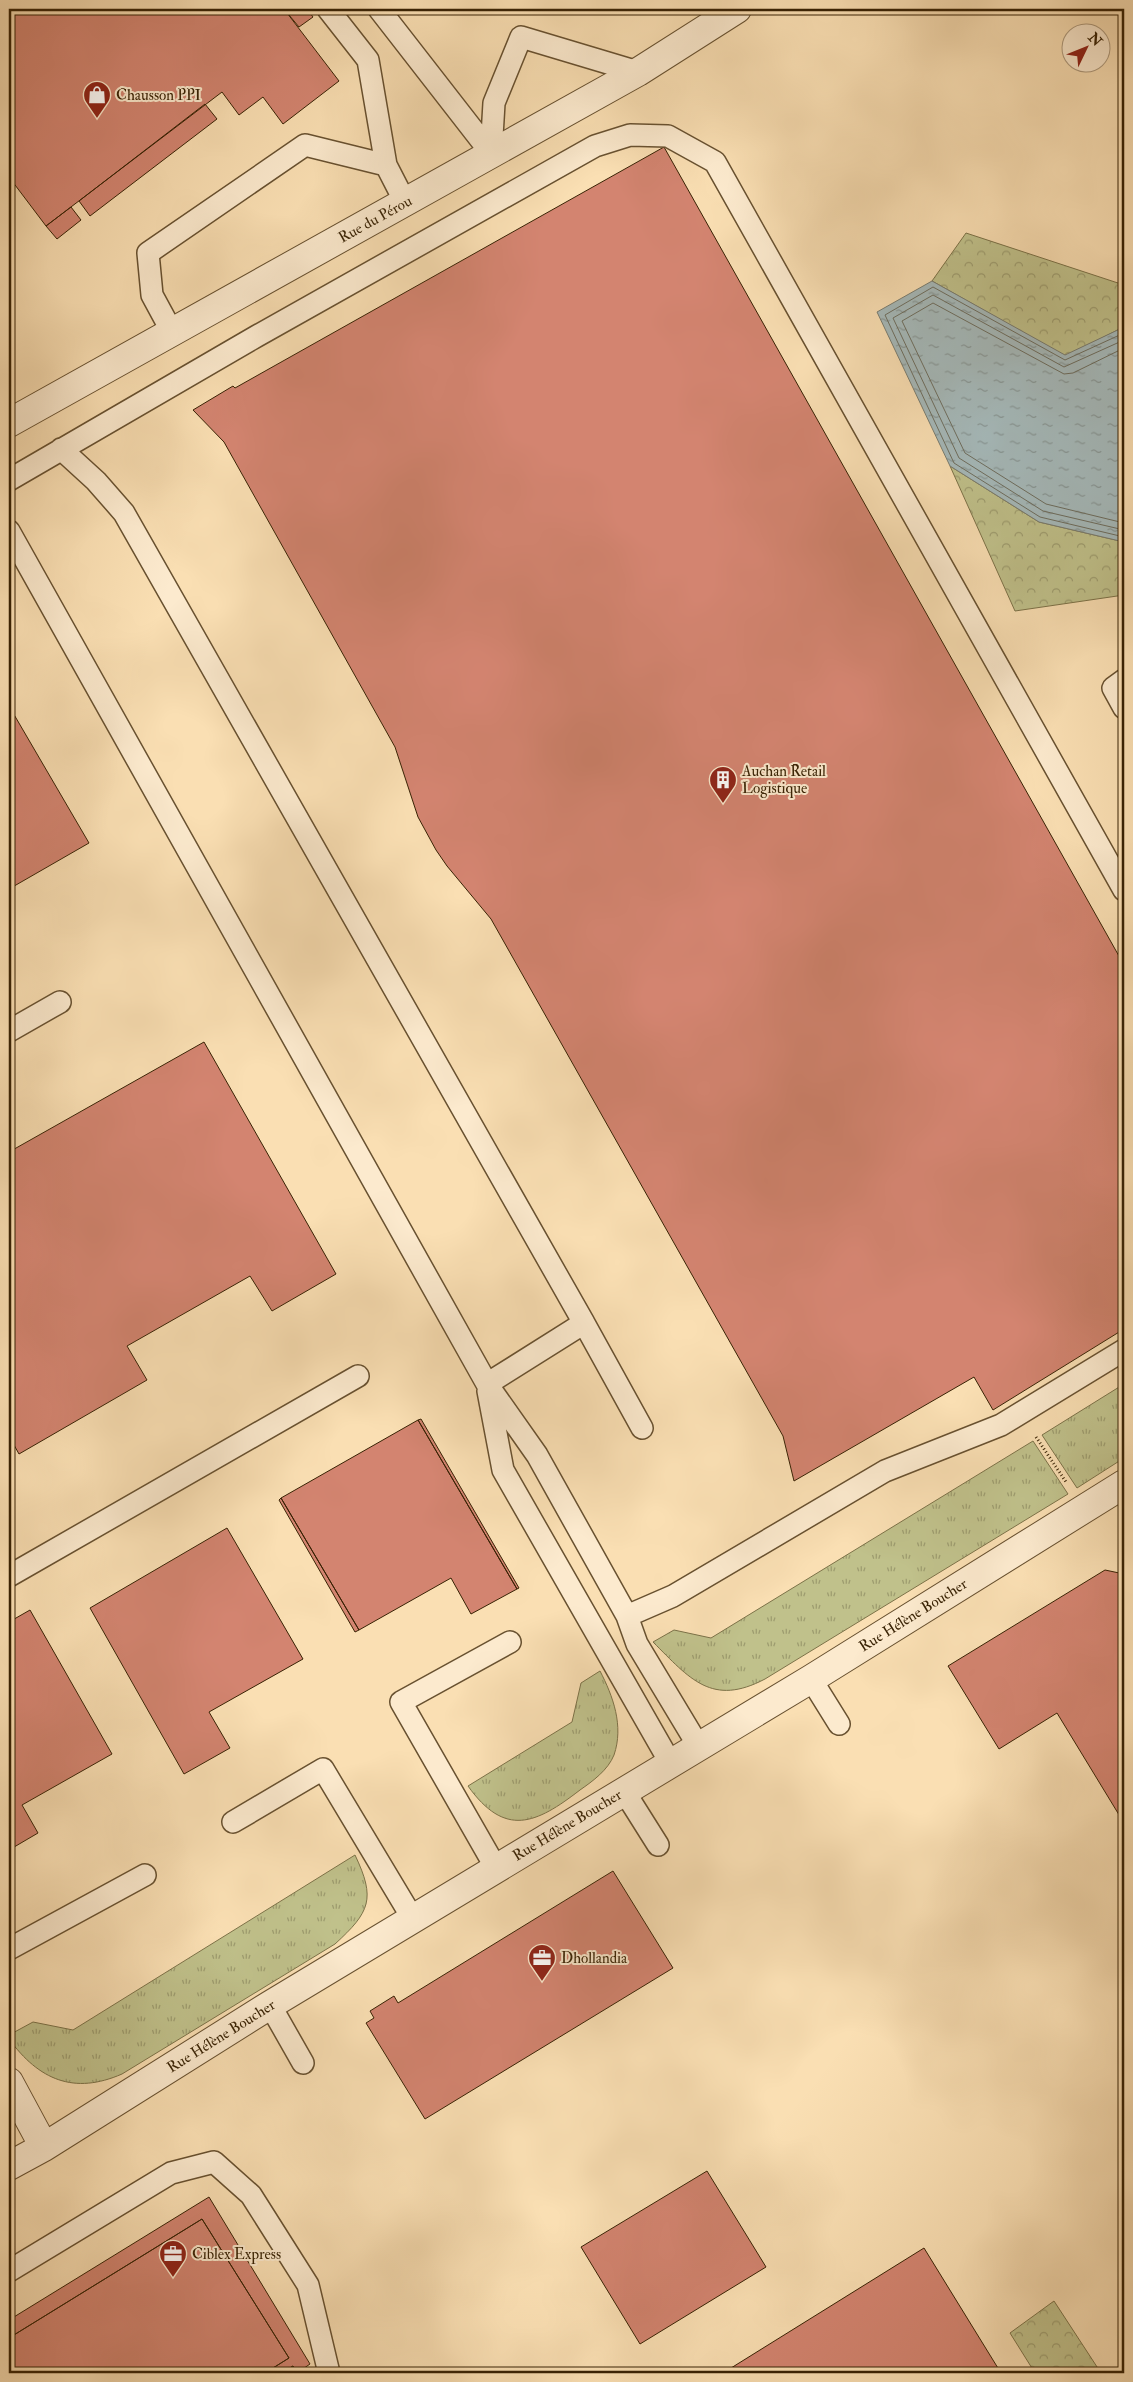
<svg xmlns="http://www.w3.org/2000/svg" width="1133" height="2382" font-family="'IM FELL Double Pica',serif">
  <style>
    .grass { fill: url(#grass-tufts); stroke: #7c7248 }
    .forest { fill: url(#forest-crowns); stroke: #7c7248 }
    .water { fill: url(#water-ripples); stroke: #797d71 }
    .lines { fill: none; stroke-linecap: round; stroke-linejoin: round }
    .shore { stroke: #6e6e5f; stroke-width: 1 }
    .building { fill: #d38470; stroke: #382204 }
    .service-casing { stroke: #685130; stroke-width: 24 }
    .minor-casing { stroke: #685130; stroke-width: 30 }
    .path { stroke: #382204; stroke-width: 3; stroke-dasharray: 1 2.5; stroke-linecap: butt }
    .service { stroke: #fceace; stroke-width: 21 }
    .minor { stroke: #fceace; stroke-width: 28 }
    .labels { text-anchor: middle; stroke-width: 4; stroke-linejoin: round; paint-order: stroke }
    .poi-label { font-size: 15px; fill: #382204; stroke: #fceace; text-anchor: start }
    .street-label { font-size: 15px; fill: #382204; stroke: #fceace }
  </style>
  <defs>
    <pattern id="grass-tufts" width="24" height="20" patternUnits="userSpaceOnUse" patternTransform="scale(1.25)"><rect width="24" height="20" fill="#c0c18b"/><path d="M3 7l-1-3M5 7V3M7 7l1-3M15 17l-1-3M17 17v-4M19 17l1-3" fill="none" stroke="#9d9c6f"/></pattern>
    <pattern id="forest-crowns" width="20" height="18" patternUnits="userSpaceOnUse" patternTransform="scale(1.25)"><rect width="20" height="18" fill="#c0c18b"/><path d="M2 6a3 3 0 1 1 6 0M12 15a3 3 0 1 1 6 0" fill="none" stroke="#9d9c6f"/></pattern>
    <pattern id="water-ripples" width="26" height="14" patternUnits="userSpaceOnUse" patternTransform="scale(1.25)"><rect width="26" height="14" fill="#a5b9ba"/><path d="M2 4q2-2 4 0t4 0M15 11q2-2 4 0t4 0" fill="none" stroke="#879695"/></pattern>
  </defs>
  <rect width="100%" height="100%" fill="#fadfb3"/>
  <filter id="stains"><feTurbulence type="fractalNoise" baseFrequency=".004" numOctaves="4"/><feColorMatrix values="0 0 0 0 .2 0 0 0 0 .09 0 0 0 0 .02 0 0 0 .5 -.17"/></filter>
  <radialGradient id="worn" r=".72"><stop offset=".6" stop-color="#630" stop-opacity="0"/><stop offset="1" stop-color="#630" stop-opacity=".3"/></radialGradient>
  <path class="grass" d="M1124,1384V1458L1077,1488L1042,1435Z
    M1033,1441L1068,1494L765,1679C712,1707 690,1679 653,1642L674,1630L711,1638Z
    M600,1671C613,1696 624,1726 614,1755C608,1770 593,1781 580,1790C536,1824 505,1838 468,1786L572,1722L581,1683Z
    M355,1855C376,1899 370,1912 335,1944L122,2074C74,2095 39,2080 9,2039V2035L33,2022L73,2030Z"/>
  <path class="forest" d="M966,233L1124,285V327L1065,356L932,281Z
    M950,466L1039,522L1124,542V595L1015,611Z
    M1054,2301L1101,2373H1035L1010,2333Z"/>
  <path class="water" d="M932,281L1065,355L1124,327V542L1039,522L950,466L877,312Z"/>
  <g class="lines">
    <path class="shore" d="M1124,333L1065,360L933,287L885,315L954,463L1040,517L1124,537
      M1124,340L1064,367L933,295L893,318L959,458L1043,511L1124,530
      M1124,348L1073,373L1064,374L933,303L902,321L965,453L1046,504L1124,523"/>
  </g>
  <path class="building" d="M9,9H284L339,81L283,124L263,97L239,115L222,92L46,226L9,177Z
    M284,9H307L313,17L299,27Z
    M205,104L217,119L90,216L79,201Z
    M664,147L1124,965V1329L993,1410L974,1377L794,1481L783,1436L491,919L447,866L436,850L418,817L395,747L224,442L193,410L233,386L235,388Z
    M71,207L81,220L57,239L46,226Z
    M9,706L89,843L9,889Z
    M204,1042L336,1274L272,1311L250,1276L127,1346L147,1380L19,1454L9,1436V1152Z
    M421,1419L519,1588L517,1589L418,1420Z
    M418,1420L517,1589L471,1614L451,1578L359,1630L281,1498Z
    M281,1498L359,1630L355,1632L279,1500Z
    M227,1528L303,1659L209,1712L230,1748L184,1774L90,1608Z
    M1105,1570L1124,1574V1823L1057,1713L999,1749L948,1666Z
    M30,1610L112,1754L22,1805L38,1833L9,1850V1622Z
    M613,1871L673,1968L425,2119L366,2023L374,2018L370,2011L394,1996L398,2003Z
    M707,2171L766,2267L640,2344L581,2247Z
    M209,2197L310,2364L297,2373L293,2366L281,2373H265L289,2358L202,2219L9,2338V2320Z
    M202,2219L289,2358L265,2373H9V2338Z
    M924,2248L1001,2373H723Z
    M293,2366L297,2373H281Z"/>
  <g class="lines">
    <defs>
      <path id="service" d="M328,9L368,60L386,165L405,202
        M379,9L491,153
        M491,153L494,103L521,37L638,72
        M172,332L152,295L148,253L305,145L386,165
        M61,449L96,481L124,513L584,1323L487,1384
        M9,480L257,336L595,146L630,135L668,136L715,162L1124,890
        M9,531L487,1384L537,1455L627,1616L637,1644L699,1747
        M1124,680L1113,688L1124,708
        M9,1031L60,1002
        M584,1323L642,1428
        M488,1391L503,1470L671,1764
        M9,1576L358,1376
        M627,1616L673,1596L885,1471L1001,1425L1124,1350
        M811,1679L839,1724
        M624,1791L658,1845
        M233,1822L323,1769L413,1919
        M496,1868L401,1702L510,1642
        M9,1949L145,1875
        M270,2005L303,2063
        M9,2271L171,2173L214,2162L251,2195L308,2285L329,2373"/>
      <path id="minor" d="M9,423L638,72L737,9
        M9,2082L44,2147
        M9,2166L44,2147L270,2005L811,1679L1124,1484"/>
    </defs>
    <use href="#service" class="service-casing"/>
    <use href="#minor" class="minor-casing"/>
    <path class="path" d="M1036,1437L1066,1482"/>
    <use href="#service" class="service"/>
    <use href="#minor" class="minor"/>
  </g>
  <defs>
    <symbol id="shop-pin" viewBox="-11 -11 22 30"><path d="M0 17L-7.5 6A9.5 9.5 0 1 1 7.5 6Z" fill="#8f2418" stroke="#fceace"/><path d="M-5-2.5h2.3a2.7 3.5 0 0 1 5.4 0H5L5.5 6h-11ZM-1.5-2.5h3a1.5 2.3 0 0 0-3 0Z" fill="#fff"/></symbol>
    <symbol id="building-pin" viewBox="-11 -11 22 30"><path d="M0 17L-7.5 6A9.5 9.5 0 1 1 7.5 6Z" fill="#8f2418" stroke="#fceace"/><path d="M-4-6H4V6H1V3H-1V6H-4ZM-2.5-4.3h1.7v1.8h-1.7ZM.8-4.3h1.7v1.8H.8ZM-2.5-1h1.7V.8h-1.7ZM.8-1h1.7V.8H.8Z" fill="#fff"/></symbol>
    <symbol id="office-pin" viewBox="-11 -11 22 30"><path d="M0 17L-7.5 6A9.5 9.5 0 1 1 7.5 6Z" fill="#8f2418" stroke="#fceace"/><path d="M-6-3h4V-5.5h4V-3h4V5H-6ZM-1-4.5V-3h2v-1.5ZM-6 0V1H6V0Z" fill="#fff"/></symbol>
  </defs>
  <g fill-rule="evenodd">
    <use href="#shop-pin" x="81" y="79" width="32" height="43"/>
    <use href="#building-pin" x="707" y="764" width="32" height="43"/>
    <use href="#office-pin" x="526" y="1942" width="32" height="43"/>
    <use href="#office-pin" x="157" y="2238" width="32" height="43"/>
  </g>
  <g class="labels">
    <g class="poi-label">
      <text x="116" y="100">Chausson PPI</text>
      <text x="742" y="776">Auchan Retail<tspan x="742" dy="17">Logistique</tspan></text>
      <text x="561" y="1963">Dhollandia</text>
      <text x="192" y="2259">Ciblex Express</text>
    </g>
    <g class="street-label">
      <text transform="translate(375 219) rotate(-29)" y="5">Rue du Pérou</text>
      <text transform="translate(913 1615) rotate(-32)" y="5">Rue Hélène Boucher</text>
      <text transform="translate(567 1825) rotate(-31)" y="5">Rue Hélène Boucher</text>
      <text transform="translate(221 2036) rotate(-32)" y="5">Rue Hélène Boucher</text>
    </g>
  </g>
  <rect width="1133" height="2382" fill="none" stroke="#fadfb3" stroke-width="30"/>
  <rect x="10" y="10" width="1113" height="2362" fill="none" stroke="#382204" stroke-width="2.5"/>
  <rect x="15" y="15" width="1103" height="2352" fill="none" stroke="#382204"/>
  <g transform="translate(1086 48) rotate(47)"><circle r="24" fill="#fceace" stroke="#ae9a7d"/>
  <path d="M0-4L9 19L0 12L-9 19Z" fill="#8f2418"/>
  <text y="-8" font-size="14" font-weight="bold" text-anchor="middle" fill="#382204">N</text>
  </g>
  <rect width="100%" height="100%" filter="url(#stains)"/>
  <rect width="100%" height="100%" fill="url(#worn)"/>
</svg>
